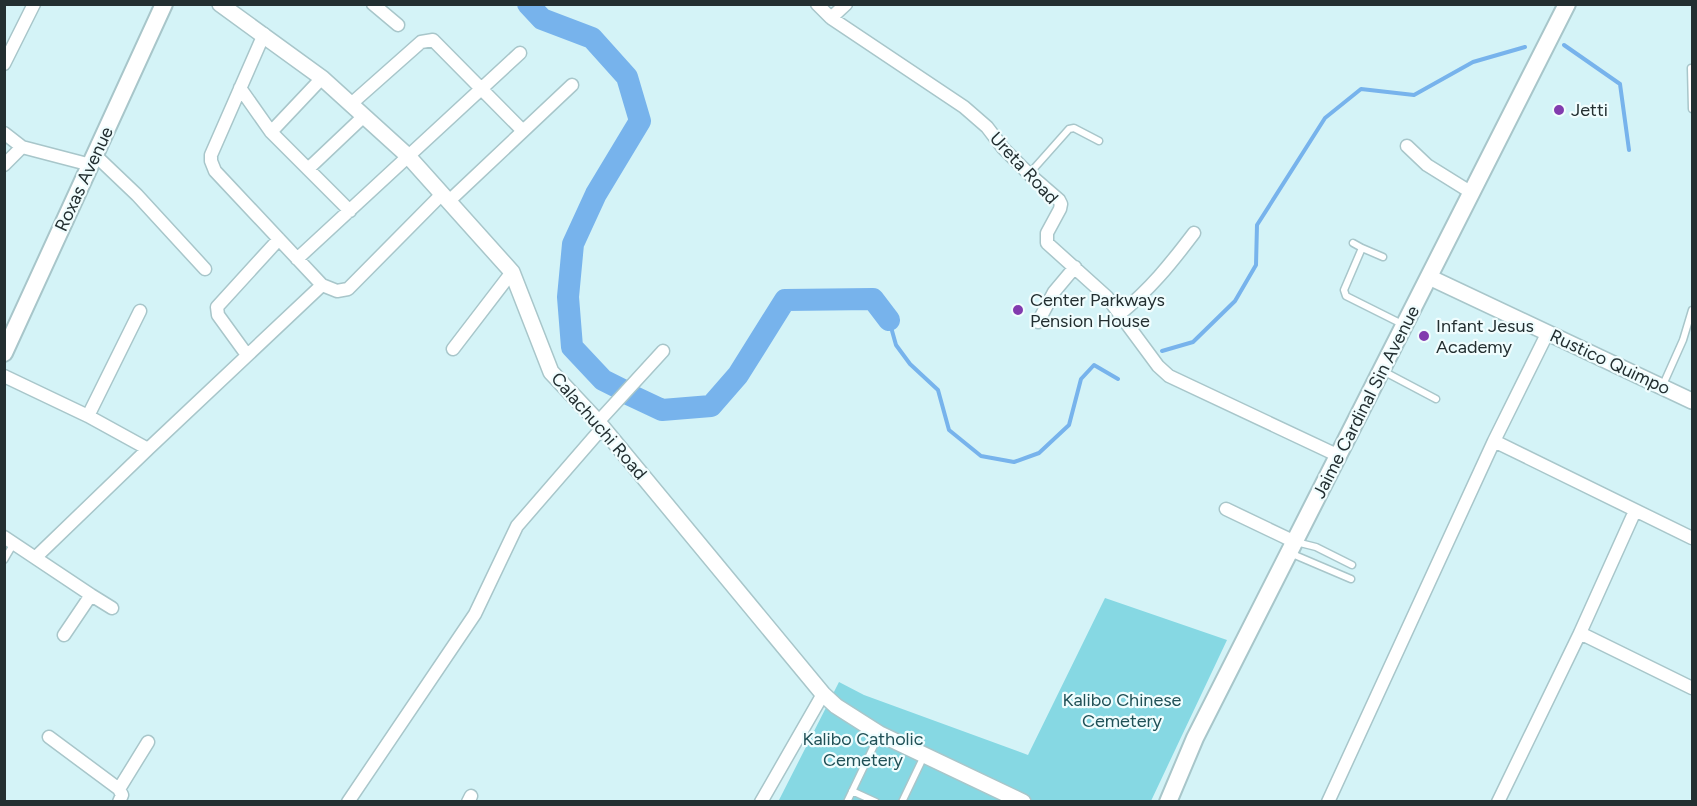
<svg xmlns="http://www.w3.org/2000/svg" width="1697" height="806" font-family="Figtree,sans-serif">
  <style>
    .green { fill: #86d8e3 }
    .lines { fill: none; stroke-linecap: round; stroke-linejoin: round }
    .stream { stroke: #77b3ec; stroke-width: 4 }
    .river { stroke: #77b3ec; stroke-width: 22 }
    .service-casing { stroke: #a8c6ca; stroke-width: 9 }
    .minor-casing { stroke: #a8c6ca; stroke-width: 15 }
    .tertiary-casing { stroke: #a8c6ca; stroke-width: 18 }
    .secondary-casing { stroke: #a8c6ca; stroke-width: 20 }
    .service { stroke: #fff; stroke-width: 6 }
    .minor { stroke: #fff; stroke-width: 12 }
    .tertiary { stroke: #fff; stroke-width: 15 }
    .secondary { stroke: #fff; stroke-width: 16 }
    .poi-dot { fill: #823bae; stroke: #f0fdfe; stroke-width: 2 }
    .labels { text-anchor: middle; stroke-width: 4.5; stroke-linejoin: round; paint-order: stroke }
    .poi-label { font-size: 18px; fill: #232f31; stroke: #f0fdfe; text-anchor: start }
    .street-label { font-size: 18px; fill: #232f31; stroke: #f0fdfe }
    .park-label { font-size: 18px; fill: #205157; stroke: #f0fdfe }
  </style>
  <rect width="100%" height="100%" fill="#d4f3f7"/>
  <path class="green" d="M1105,598L1227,640L1151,801L778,802L839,682L864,695L1028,755Z"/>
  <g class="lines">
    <path class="stream" d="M1564,45L1620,84L1629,150
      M889,320L896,345L910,364L938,390L949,430L981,456L1014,462L1039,453L1069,425L1081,379L1094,365L1118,379
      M1162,351L1193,342L1235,301L1256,265L1257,225L1325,118L1361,89L1414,95L1473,62L1525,47"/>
    <path class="river" d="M528,4L542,19L592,38L627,77L640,121L596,194L573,244L568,297L572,347L603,380L623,390
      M628,394L662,410L711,406L738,375L785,300L873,299L889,320"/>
    <defs>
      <path id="service" d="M1692,68H1691L1692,109
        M1029,174L1069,129L1074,128L1099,141
        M1353,243L1362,248
        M1383,257L1362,248L1344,290L1346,296L1402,324
        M1383,371L1436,399
        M1662,387L1683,340L1692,310
        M1296,542L1316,547L1352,565
        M1290,553L1351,579
        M4,560L14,543
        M852,791L876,802
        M847,802L879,735
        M902,802L924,756"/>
      <path id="minor" d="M373,4L398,25
        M817,4L831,18L846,4
        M831,18L964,107L987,127L1003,148L1029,174L1059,200L1061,204L1060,209L1047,233V243L1107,297L1158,366L1169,376L1339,456
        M264,34L211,155V161L215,171L322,285L337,291L348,289L442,194
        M4,64L34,4
        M240,88L271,132L350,211
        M351,104L421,42L433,40L523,131
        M271,132L322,78
        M4,133L22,147L4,165
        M1407,146L1427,165L1472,193
        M22,147L91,165
        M95,155L137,195L205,269
        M308,169L364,116
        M449,201L572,85
        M297,259L520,53
        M1120,314C1151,288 1169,266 1194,233
        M1038,322L1054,292L1075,267
        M453,349L512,272
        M247,355L218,315L217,307L279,239
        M4,376L88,416L148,449L322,285
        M88,416L140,311
        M598,422L663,351
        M1494,441L1692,538
        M1226,509L1295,542
        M4,537L91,595L64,635
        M36,557L148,449
        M91,595L112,608
        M1580,633L1692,688
        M49,737L119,789L122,795L119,802
        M119,789L148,742
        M348,802L475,614L517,526L602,428
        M468,802L471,796
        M761,802L823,694
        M1328,802L1494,441L1548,332
        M1498,802L1580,633L1635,511"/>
      <path id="tertiary" d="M220,4L322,78L408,156L512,272L551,372L598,422L823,694L836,706L880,734L1023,802
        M1429,277L1692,401"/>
      <path id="secondary" d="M4,353L164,4
        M1168,802L1195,738L1567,4"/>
    </defs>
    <use href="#service" class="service-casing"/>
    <use href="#minor" class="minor-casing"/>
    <use href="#tertiary" class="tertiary-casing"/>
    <use href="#secondary" class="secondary-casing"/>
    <use href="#service" class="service"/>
    <use href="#minor" class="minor"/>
    <use href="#tertiary" class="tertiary"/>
    <use href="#secondary" class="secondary"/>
  </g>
  <g class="poi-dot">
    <circle cx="1559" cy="110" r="6"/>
    <circle cx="1018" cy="310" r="6"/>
    <circle cx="1424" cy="336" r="6"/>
  </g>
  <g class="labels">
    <g class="poi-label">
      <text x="1571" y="116">Jetti</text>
      <text x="1030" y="306">Center Parkways<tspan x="1030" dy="21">Pension House</tspan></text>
      <text x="1436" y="332">Infant Jesus<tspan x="1436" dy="21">Academy</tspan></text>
    </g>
    <g class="street-label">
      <text transform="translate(1024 168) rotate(47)" y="6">Ureta Road</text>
      <text transform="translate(84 179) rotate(-65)" y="6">Roxas Avenue</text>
      <text transform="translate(1610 362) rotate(25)" y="6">Rustico Quimpo</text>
      <text transform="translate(1366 402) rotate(-63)" y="6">Jaime Cardinal Sin Avenue</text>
      <text transform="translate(599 426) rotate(49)" y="6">Calachuchi Road</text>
    </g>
    <g class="park-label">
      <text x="1122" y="706">Kalibo Chinese<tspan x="1122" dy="21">Cemetery</tspan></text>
      <text x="863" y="745">Kalibo Catholic<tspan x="863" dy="21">Cemetery</tspan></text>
    </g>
  </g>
  <rect width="1697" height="806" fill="none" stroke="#232f31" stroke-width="12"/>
</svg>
